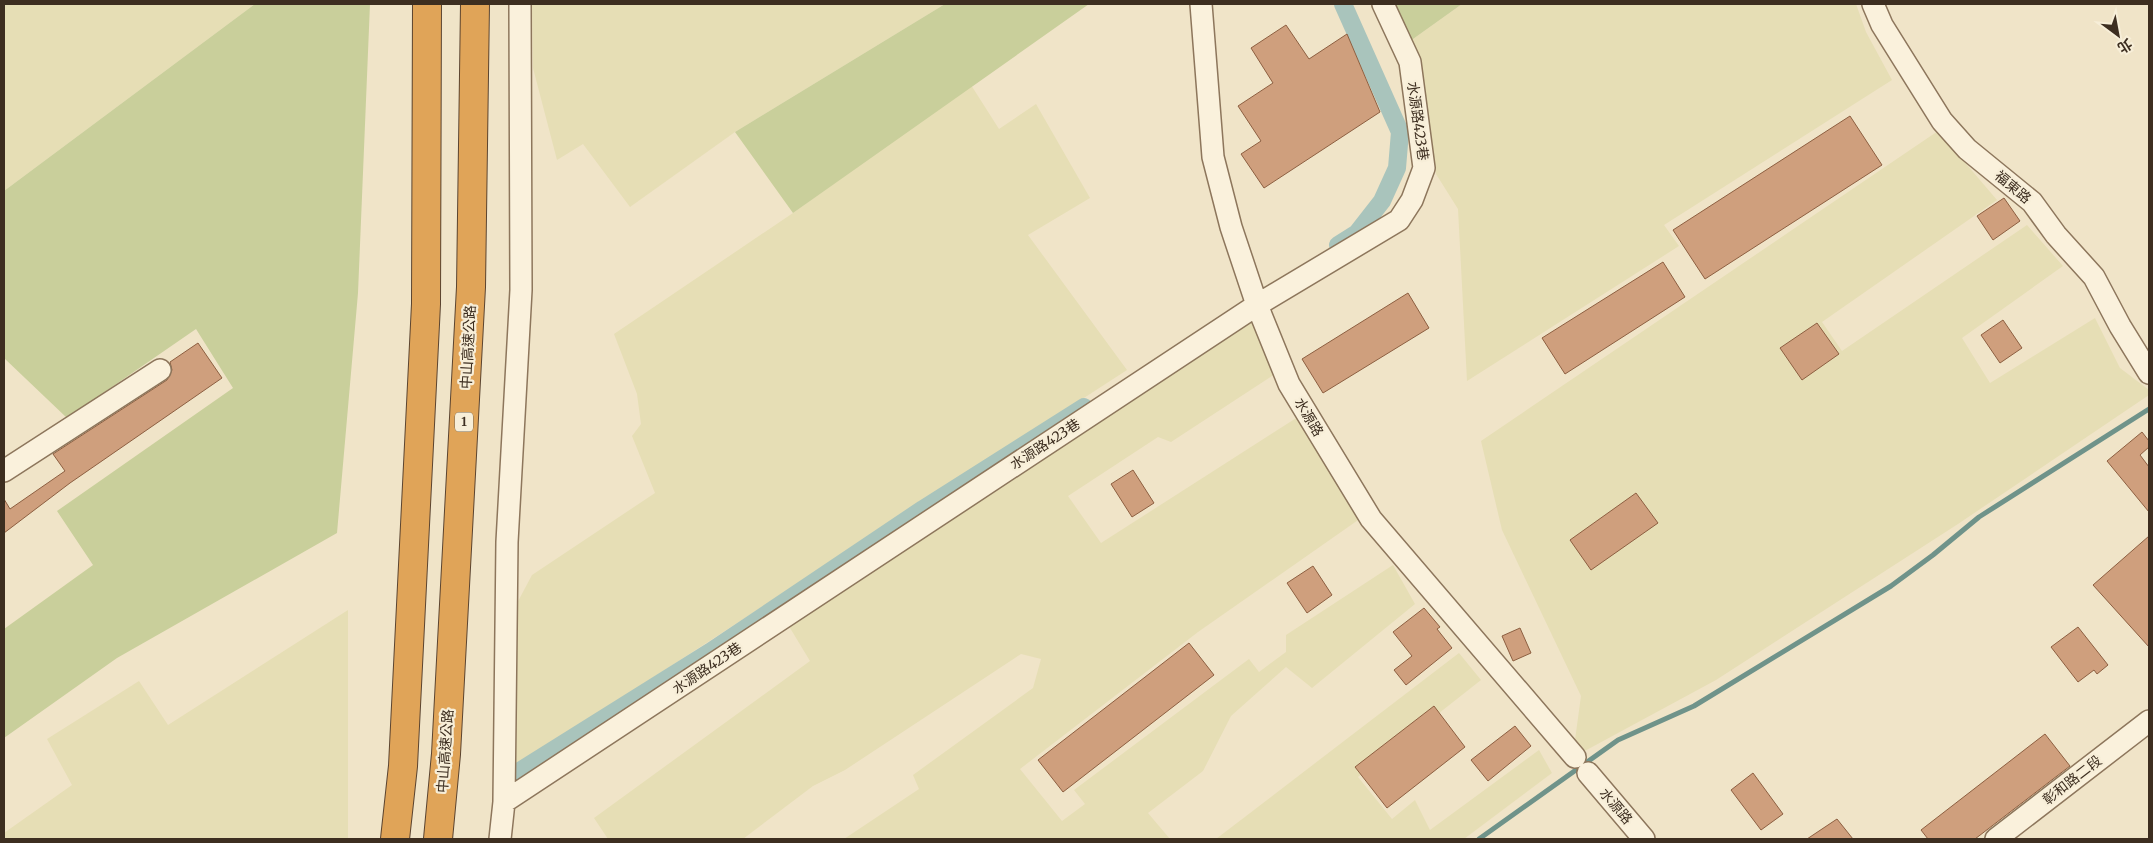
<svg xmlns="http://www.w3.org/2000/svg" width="2153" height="843" font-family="Merriweather,'Noto Sans TC',serif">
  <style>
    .farmland { fill: #e6deb5 }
    .green { fill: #c9cf9b }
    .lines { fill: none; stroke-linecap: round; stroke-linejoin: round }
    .stream { stroke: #6f938a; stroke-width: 5 }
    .canal { stroke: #a9c4bc; stroke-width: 18 }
    .building { fill: #cf9f7d; stroke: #8d5f41 }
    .minor-casing { stroke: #8d765c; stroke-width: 24 }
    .highway-casing { stroke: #5b4430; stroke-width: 30 }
    .minor { stroke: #faf1dc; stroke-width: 21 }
    .highway { stroke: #e0a458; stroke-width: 28 }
    .labels { text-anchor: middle; stroke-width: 4.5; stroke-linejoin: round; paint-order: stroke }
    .shield { fill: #f7eed8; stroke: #756857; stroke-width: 1 }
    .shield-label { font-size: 12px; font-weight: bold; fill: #3d2e20 }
    .street-label { font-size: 14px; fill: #3d2e20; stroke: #f7eed8 }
  </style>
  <rect width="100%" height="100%" fill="#f0e4c8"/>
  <path class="farmland" d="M4,4H255L4,191Z
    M532,4H945L735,132L630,207L583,144L557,160L533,68Z
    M1462,4H1856L1866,32L1892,80L1664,225L1679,246L1467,381L1458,209L1436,174L1431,135L1415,78L1399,49Z
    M971,85L999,129L1036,104L1090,198L1028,235L1127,370L509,771L515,607L532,575L655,493L632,436L641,424L637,394L614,334L793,213Z
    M1938,131L1997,200L1822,322L1842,351L2027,225L2063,266L1962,338L1990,383L2095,318L2120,368L2149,390V395L1958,524L1716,680L1581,753L1575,740L1581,696L1502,530L1481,441Z
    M1257,319L1275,374L1171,442L1158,437L1068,496L1101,543L1301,415L1361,518L1198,632L1020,769L1062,821L1085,804L1074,790L1249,659L1259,672L1286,652V635L1393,565L1415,604L1312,688L1286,667L1231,716L1203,771L1148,813L1170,839H844L919,789L913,775L1033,688L1041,659L1021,654L845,770L813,786L743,839H608L594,818L810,661L787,623Z
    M348,610V839H4V833L72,785L47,739L139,681L168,725Z
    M1459,653L1481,680L1358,777L1392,819L1415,800L1430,830L1539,750L1552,773L1464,839H1216Z"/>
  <path class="green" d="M255,4H370L358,293L337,533L117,658L4,738V629L93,565L57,511L233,388L196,329L67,418L4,358V191Z
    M945,4H1089L793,213L735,132Z
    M1372,4H1462L1399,49Z"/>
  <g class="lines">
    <path class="stream" d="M1479,839L1618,740L1694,706L1891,586L1933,555L1979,517L2149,409"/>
    <path class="canal" d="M1338,245L1357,233L1382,201L1397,168L1400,132L1343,4
      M507,779L710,652L923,509L1084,407"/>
  </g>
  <path class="building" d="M1286,25L1309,59L1347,34L1380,112L1264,188L1241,154L1261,141L1238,106L1273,83L1251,48Z
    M1850,116L1882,165L1705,279L1673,230Z
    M2004,198L2020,221L1993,240L1977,216Z
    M1663,262L1685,297L1565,374L1542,338Z
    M1408,293L1429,328L1323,393L1302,359Z
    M2003,320L2022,348L2000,363L1981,335Z
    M1817,323L1839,354L1802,380L1780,348Z
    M198,343L222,378L70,483L4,533V499L10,509L65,471L53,454L167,380L172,370L170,362Z
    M2142,432L2149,441V447L2140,455L2149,467V512L2107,461Z
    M1133,470L1154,503L1132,517L1111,484Z
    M1636,493L1658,523L1591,570L1570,540Z
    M2149,536V647L2093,585Z
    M1313,566L1332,595L1307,613L1287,583Z
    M1424,608L1440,627L1437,629L1452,648L1406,685L1394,670L1412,656L1393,632Z
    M2078,627L2108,665L2097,674L2094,670L2078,682L2051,647Z
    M1520,628L1531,653L1513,661L1502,636Z
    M1189,643L1214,675L1063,792L1038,760Z
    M1434,706L1465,747L1387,808L1355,767Z
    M1515,726L1531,746L1488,781L1471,760Z
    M2045,734L2070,766L1975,839H1928L1921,830Z
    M1753,773L1783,814L1761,830L1731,790Z
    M1837,819L1853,839H1807Z"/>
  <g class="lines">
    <defs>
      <path id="minor" d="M1201,4L1213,157L1231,227L1257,305L1289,384L1371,519L1575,757
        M1873,4L1882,25L1942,121L1967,149L2032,202L2056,235L2094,277L2120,326L2149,373
        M4,471L160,370
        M1588,773L1644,839
        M504,802L1257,305L1399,220L1412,200L1424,168L1410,62L1383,4
        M500,839L504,802L507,542L521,290L520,4
        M1996,839L2149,721"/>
      <path id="highway" d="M395,839L403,766L426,304L427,4
        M438,839L446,754L471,287L475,4"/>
    </defs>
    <use href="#minor" class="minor-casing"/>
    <use href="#highway" class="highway-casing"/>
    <use href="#minor" class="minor"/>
    <use href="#highway" class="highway"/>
  </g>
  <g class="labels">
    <rect class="shield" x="455" y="412.5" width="18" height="19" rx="4"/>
    <g class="shield-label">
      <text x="464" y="426">1</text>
    </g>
    <g class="street-label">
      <text transform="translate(1418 121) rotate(82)" y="5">水源路423巷</text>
      <text transform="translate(2013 187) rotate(40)" y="5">福東路</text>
      <text transform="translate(468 347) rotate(-87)" y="5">中山高速公路</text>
      <text transform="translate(1309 417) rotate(59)" y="5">水源路</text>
      <text transform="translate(1045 444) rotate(-33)" y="5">水源路423巷</text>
      <text transform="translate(707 668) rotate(-34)" y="5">水源路423巷</text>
      <text transform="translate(445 751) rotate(-86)" y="5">中山高速公路</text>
      <text transform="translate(2072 780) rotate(-38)" y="5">彰和路二段</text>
      <text transform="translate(1616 806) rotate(50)" y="5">水源路</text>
    </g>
  </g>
  <rect width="2153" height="843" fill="none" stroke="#3d2e20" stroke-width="10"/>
  <g transform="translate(2118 35) rotate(148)" stroke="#f7eed8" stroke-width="4" paint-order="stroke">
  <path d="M0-4L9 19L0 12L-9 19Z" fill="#3d2e20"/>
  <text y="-8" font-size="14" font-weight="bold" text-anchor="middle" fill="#3d2e20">北</text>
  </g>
</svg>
